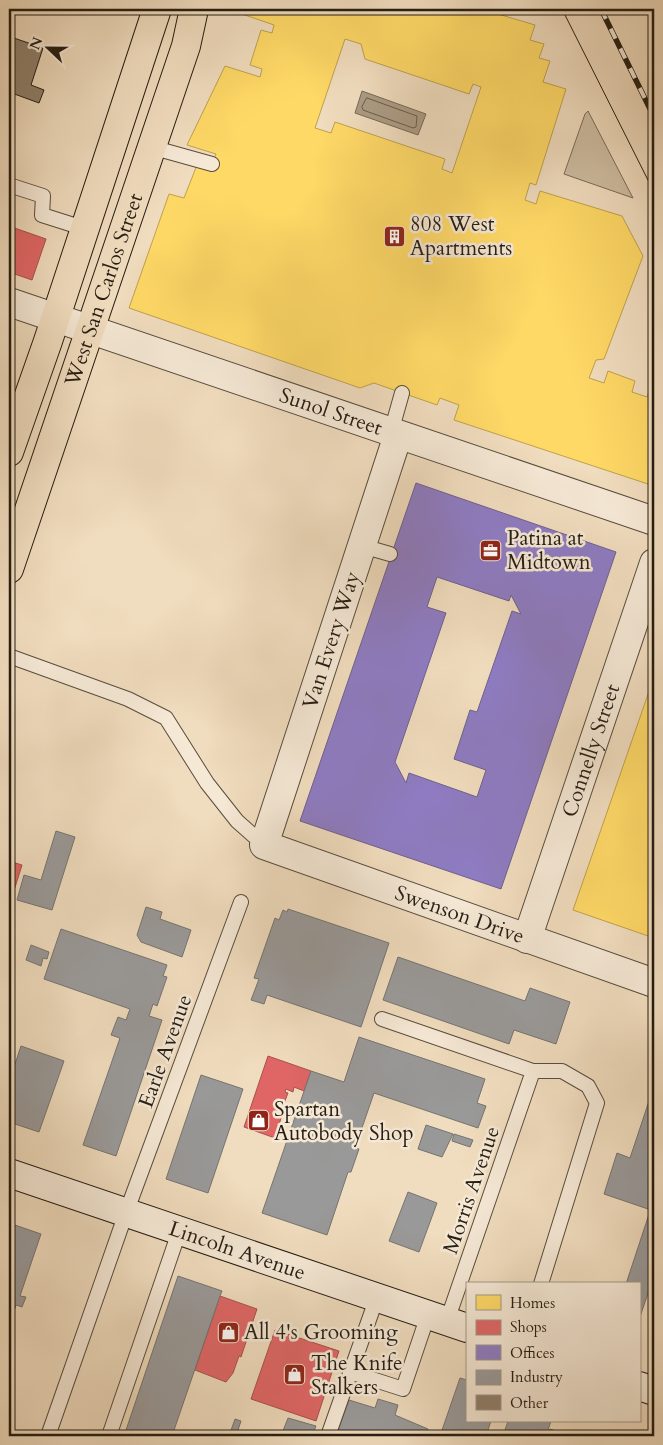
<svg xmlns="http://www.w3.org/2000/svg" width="663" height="1445" font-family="Cardo,serif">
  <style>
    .green { fill: #cdbca1; stroke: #796c5a }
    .water { fill: #ab9b84; stroke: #756957 }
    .homes { fill: #ffd966; stroke: #bea14d; fill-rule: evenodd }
    .shops { fill: #e06666; stroke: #a8504d }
    .offices { fill: #8e7cc3; stroke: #6e608e; fill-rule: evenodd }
    .industry { fill: #999; stroke: #767471 }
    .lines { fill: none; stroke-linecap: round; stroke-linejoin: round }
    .shore { stroke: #685c4c; stroke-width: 1 }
    .building { fill: #8f806c; stroke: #251d13 }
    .service-casing { stroke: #584d3e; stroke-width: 16 }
    .minor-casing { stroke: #584d3e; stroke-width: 30 }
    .tertiary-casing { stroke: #584d3e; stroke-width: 30 }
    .secondary-casing { stroke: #251d13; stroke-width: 30 }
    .primary-casing { stroke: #251d13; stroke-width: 30 }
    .service { stroke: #f5e8d5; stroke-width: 14 }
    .minor { stroke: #f5e8d5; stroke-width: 28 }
    .tertiary { stroke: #f5e8d5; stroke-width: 28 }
    .secondary { stroke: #f5e8d5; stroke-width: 28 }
    .primary { stroke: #f0dcbe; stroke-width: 28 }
    .tram { stroke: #251d13; stroke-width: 1 }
    .rail-casing { stroke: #251d13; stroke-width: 5.5 }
    .rail { stroke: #f5e8d5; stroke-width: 4; stroke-dasharray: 11; stroke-linecap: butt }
    .labels { text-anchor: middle; stroke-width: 5; stroke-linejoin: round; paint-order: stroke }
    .poi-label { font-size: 21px; fill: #251d13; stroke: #f5e8d5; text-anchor: start }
    .street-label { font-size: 21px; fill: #251d13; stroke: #f5e8d5 }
  </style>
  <rect width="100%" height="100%" fill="#f0dcbe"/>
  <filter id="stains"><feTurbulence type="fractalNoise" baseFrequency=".004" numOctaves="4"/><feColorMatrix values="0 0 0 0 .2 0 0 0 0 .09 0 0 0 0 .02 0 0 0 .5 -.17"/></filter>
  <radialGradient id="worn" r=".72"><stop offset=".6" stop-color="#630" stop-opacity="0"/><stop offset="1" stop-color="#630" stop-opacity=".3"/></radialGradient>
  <path class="green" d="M588,111L633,198L564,174L585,114Z"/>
  <path class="water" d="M362,91L426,114L418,135L355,113Z"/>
  <path class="homes" d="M243,9H481L535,25L530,40L544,44L539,58L550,61L543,82L566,89L536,185L530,183L525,200L536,204L540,191L622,216L643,256L604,359L596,360L589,378L604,383L608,371L635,381L632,392L647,397L654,378V486L454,420L459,405L440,398L437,405L374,383L360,388L129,308L169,194L184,198L197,165L211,167L216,154L187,145L225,66L260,77L262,69L250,65L261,30L272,33L274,25L242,14ZM345,39L361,44L365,59L469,94L473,84L481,87L452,173L442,169L445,159L335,122L331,133L315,128Z
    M654,677V938L573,910Z"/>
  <path class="shops" d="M9,226L46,239L32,280L9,272Z
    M9,329L14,340L9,357Z
    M9,861L22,865L12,897L9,896Z
    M268,1056L311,1071L304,1091L294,1087L293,1092L286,1089L285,1092L288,1093L281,1111L277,1109L275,1115L281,1118L275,1138L244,1127Z
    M220,1296L257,1309L241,1357L239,1356L233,1373L226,1382L195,1370Z
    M275,1330L339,1351L316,1421L251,1399Z"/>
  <path class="offices" d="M416,483L616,552L501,889L300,821ZM437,577L509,601L511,595L521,614L512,611L477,712L470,710L454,759L486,770L477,797L409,773L406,783L395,762L446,613L427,607Z"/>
  <path class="industry" d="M56,831L75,837L52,910L17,900L24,875L41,880Z
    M146,907L162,912L160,919L191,930L182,957L141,942L137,935Z
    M288,909L389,943L361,1027L267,995L264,1004L251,1000L259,979L254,978L275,918L279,920L283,910L287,912Z
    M61,929L167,965L163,976L167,977L157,1006L153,1004L149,1016L162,1020L116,1156L83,1145L120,1038L111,1035L118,1017L126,1020L130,1009L44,979Z
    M31,945L49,952L47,959L43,958L41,966L26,960Z
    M398,957L525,1001L530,988L570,1002L556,1044L514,1030L509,1044L383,1000Z
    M359,1037L485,1079L477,1103L486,1106L478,1128L374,1093L355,1148L359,1149L351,1172H348L327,1235L262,1213L311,1071L344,1082Z
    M21,1046L64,1061L39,1132L9,1122V1082Z
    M201,1075L243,1089L208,1193L166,1179Z
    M654,1086V1199L651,1210L604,1194L617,1153L630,1158Z
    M426,1125L453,1134L442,1157L418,1149Z
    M454,1134L473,1140L470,1147L452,1141Z
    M408,1192L437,1203L419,1252L389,1241Z
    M654,1199V1275L639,1320V1284H626Z
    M9,1223L41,1234L20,1296L26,1297L22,1307L16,1305L9,1327Z
    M178,1276L222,1291L220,1296L172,1436H124Z
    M460,1378L467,1380V1421H491L486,1436H440Z
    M378,1399L398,1405L395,1415L428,1429L426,1436H336L349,1400L375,1408Z
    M288,1418L316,1426L312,1436H281Z
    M235,1419L241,1421L238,1430L246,1433L244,1436H229Z
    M508,1421H551L546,1436H503Z
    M550,1429L571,1436H547Z
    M617,1430L634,1436H615Z"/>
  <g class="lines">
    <path class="shore" d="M367,98L417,116L416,127L413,128L363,110L362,107Z"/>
  </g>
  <path class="building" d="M11,37L43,48L31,85L44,90L39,103L9,92V43Z"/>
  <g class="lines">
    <defs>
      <path id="service" d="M151,147L212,164
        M9,185L43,196L42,215L83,228
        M391,432L402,393
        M362,546L390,554
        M9,656L128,699L166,718L207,783L237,821L264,845
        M382,1019L533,1071H562L588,1086L597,1103L541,1284
        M447,1321L533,1071
        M350,1372L403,1389L428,1315
        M48,1436L126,1213L241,902
        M109,1436L179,1232
        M328,1436L377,1297"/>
      <g id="minor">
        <path id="s1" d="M398,435L264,845L654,983"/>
        <path id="s2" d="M527,939L654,563"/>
      </g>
      <g id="tertiary">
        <path id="s3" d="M9,302L654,521"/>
      </g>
      <g id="secondary">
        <path id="s4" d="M9,1173L467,1328"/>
        <path d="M639,1386L654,1391"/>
      </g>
      <g id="primary">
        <path d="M9,452L48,341L157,9"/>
        <path id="s5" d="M9,569L186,46L194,9"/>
      </g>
    </defs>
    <use href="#service" class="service-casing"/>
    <use href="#minor" class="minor-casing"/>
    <use href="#tertiary" class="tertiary-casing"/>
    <use href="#secondary" class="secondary-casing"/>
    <use href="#primary" class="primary-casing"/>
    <use href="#service" class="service"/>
    <use href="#minor" class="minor"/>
    <use href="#tertiary" class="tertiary"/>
    <use href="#secondary" class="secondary"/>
    <use href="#primary" class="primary"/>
    <path class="tram" d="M562,9L654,192"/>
    <defs>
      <path id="rail" d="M601,9L654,117"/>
    </defs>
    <use href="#rail" class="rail-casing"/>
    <use href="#rail" class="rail"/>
  </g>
  <defs>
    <symbol id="building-square" viewBox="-11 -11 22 22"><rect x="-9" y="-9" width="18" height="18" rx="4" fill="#8f2418" stroke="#f5e8d5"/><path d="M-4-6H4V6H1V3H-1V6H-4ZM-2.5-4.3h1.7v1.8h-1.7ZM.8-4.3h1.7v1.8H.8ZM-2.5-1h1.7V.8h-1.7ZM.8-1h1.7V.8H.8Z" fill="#fff"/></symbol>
    <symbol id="office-square" viewBox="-11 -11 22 22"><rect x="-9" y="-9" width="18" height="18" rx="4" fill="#8f2418" stroke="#f5e8d5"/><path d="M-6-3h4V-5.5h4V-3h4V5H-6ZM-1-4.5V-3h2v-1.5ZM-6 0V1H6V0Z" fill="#fff"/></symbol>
    <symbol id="shop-square" viewBox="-11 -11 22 22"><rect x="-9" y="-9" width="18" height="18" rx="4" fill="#8f2418" stroke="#f5e8d5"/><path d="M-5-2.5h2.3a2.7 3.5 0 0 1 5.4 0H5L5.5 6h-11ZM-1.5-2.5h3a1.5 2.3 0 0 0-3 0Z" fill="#fff"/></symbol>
  </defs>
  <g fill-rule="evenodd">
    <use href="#building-square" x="382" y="224" width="25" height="25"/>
    <use href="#office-square" x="478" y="538" width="25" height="25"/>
    <use href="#shop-square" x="246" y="1108" width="25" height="25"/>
    <use href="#shop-square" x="216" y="1320" width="25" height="25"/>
    <use href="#shop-square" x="282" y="1362" width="25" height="25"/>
  </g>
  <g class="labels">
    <g class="poi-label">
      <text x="410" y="231">808 West<tspan x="410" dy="24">Apartments</tspan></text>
      <text x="507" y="545">Patina at<tspan x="507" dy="24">Midtown</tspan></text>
      <text x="274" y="1116">Spartan<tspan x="274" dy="24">Autobody Shop</tspan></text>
      <text x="244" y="1339">All 4's Grooming</text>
      <text x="311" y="1370">The Knife<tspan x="311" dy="24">Stalkers</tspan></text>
    </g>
    <g class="street-label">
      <text dy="7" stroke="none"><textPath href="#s5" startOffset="295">West San Carlos Street</textPath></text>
      <text dy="7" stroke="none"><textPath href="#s3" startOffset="340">Sunol Street</textPath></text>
      <text transform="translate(331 640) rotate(-72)" y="7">Van Every Way</text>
      <text dy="7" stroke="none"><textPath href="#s2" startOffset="199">Connelly Street</textPath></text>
      <text dy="7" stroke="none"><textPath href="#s1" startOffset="639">Swenson Drive</textPath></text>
      <text transform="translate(165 1051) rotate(-70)" y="7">Earle Avenue</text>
      <text transform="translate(471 1190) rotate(-71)" y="7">Morris Avenue</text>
      <text dy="7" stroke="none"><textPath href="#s4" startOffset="241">Lincoln Avenue</textPath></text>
    </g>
  </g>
  <rect width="663" height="1445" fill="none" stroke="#f0dcbe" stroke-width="30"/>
  <rect x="10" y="10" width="643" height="1425" fill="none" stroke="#251d13" stroke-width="2.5"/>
  <rect x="15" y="15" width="633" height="1415" fill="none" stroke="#251d13"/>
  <rect x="466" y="1282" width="175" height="140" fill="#f5e8d5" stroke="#a29787"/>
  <rect x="476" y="1295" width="25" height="15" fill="#ffd966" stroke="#a29787"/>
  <text x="510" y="1308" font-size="15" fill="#251d13">Homes</text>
  <rect x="476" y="1320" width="25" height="15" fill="#e06666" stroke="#a29787"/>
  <text x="510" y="1332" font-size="15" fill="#251d13">Shops</text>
  <rect x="476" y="1345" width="25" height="15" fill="#8e7cc3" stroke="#a29787"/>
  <text x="510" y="1358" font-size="15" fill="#251d13">Offices</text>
  <rect x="476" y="1370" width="25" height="15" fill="#999999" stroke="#a29787"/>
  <text x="510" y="1382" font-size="15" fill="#251d13">Industry</text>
  <rect x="476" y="1395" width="25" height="15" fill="#8f806c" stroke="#a29787"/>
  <text x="510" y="1408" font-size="15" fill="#251d13">Other</text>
  <g transform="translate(48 48) rotate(292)" stroke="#f5e8d5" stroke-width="4" paint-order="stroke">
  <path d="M0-4L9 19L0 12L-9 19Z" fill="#251d13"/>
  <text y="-8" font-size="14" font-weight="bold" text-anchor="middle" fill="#251d13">N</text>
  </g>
  <rect width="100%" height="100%" filter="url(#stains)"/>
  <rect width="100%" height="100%" fill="url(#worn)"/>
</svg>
